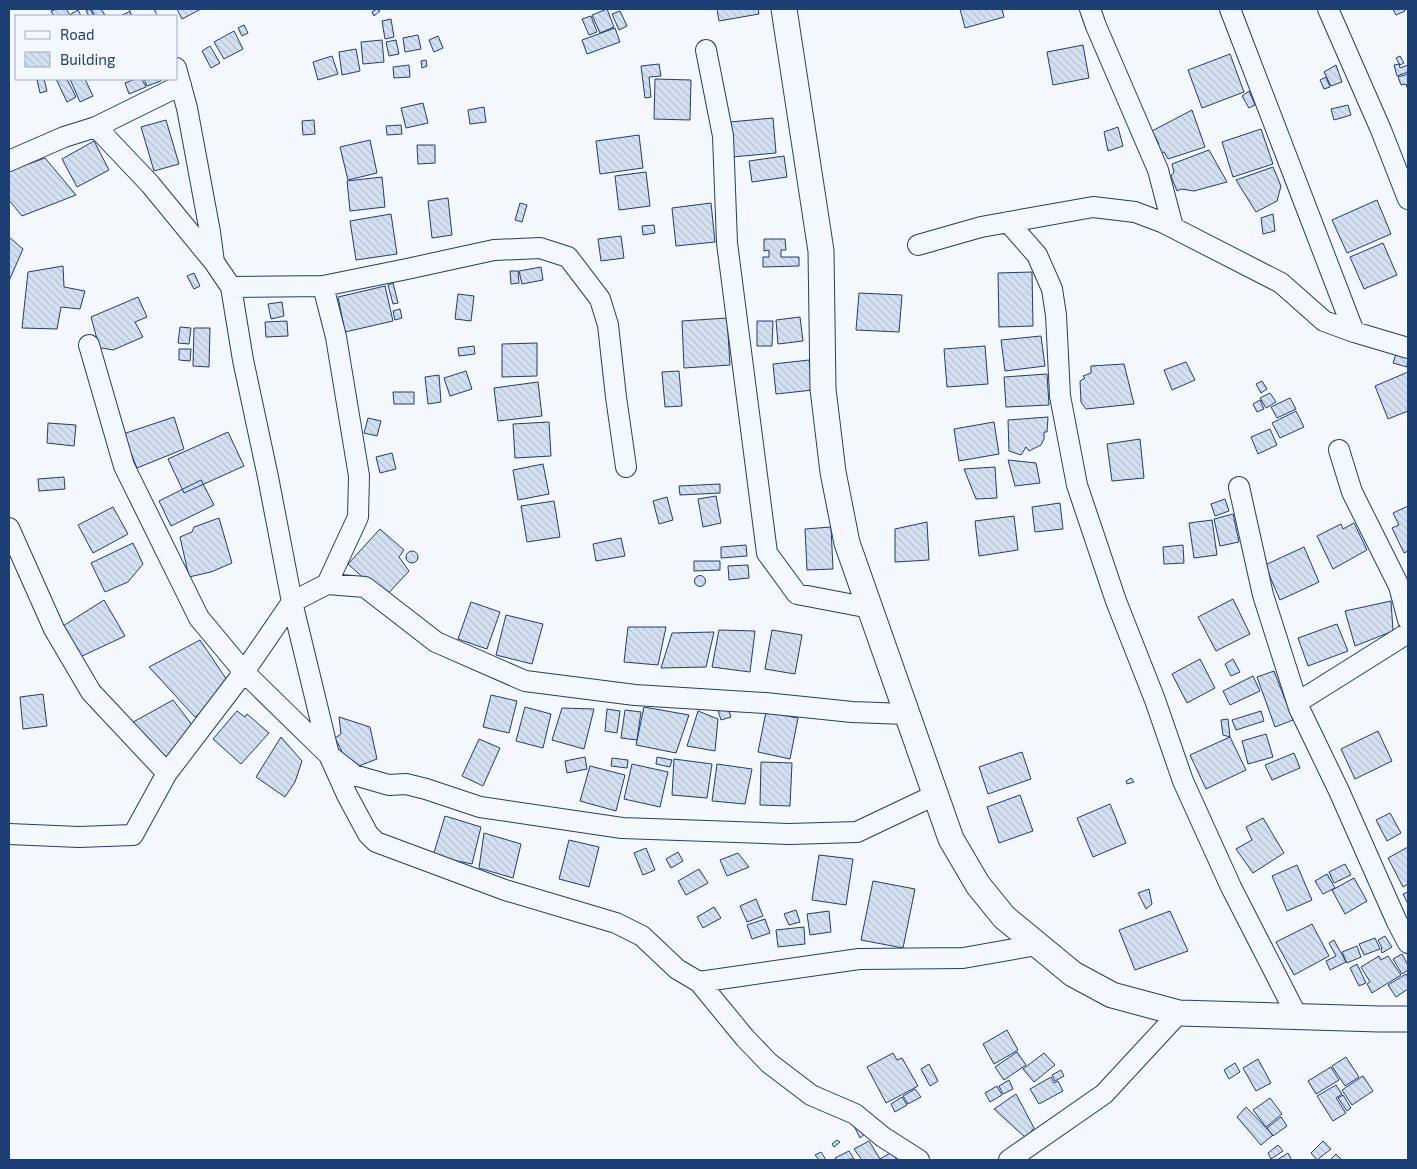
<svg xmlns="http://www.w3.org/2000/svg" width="1417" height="1169" font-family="'Exo 2',sans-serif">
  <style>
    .building { fill: url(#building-back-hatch); stroke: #1d3f73 }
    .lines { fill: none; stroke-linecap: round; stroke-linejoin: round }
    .minor-casing { stroke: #1d3f73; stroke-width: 22 }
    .major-casing { stroke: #1d3f73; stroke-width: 27 }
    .minor { stroke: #f4f7fb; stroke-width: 20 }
    .major { stroke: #f4f7fb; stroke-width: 25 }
  </style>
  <defs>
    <pattern id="building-back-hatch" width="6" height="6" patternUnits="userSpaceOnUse" patternTransform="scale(1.25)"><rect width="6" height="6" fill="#d5e0f0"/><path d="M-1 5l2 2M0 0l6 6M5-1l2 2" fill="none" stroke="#b6c1d1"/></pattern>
  </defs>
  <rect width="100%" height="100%" fill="#f4f7fb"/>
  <path class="building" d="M57,9H66L71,16H54L51,11Z
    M90,9L94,16H89L86,11Z
    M91,9H101L105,15L95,16Z
    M177,9H201L182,19Z
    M377,9L380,11L374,16L372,12Z
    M607,9L614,27L600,33L592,15Z
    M717,9H758L759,14L719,21Z
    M960,9H1002L1004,17L965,28Z
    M1393,9H1404L1405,11L1396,15Z
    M78,10L81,16H72L71,14Z
    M131,11L134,16H120Z
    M620,11L627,26L619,30L612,14Z
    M591,16L597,32L589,35L582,19Z
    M391,19L394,37L385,39L382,21Z
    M244,25L248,33L242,36L238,28Z
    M615,28L620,42L587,54L582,40Z
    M234,31L243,49L224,59L214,42Z
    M418,35L421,49L405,52L403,38Z
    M438,36L443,48L434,52L429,40Z
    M382,40L384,62L363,64L361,42Z
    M396,40L399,54L389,56L386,42Z
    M1083,45L1089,78L1053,85L1047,52Z
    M210,46L220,63L211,68L202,51Z
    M356,49L360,71L342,75L339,52Z
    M1230,54L1244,92L1202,108L1188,70Z
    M332,56L338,74L318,80L313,62Z
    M1400,56L1404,63L1400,65L1396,58Z
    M426,60L427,66L422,68L421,61Z
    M659,64L661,76L649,77L651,97L645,98L641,66Z
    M1399,64L1400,68L1408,65V72L1397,76L1394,65Z
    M409,65L410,77L394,78L393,67Z
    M1336,65L1342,82L1331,86L1324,72Z
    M1408,74V90L1406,84L1401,85L1398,77Z
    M1326,77L1330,87L1324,89L1320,80Z
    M44,79L47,91L40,93L37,80Z
    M56,79H67L76,97L67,102Z
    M70,79H85L93,96L80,102Z
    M135,79H142L146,87L129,94L125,83Z
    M144,79H160L161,81L147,86Z
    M655,79L691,80L690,120L654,119Z
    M1249,91L1255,105L1249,108L1242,96Z
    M423,103L428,123L406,128L401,108Z
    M1348,105L1351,115L1334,120L1331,109Z
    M484,107L486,122L470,124L468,110Z
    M1192,110L1205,147L1168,159L1164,152L1159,154L1156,149L1159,144L1152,131Z
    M773,118L776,153L732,157L730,122Z
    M166,120L179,164L154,171L141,127Z
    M314,120L315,134L303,135L302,121Z
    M401,125L402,134L387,135L386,126Z
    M1118,127L1123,146L1108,151L1104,132Z
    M1261,129L1273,164L1233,177L1222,142Z
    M639,135L643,168L600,174L596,141Z
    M370,140L377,173L348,180L340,147Z
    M94,141L109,170L77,187L62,159Z
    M417,145H435V163L418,164Z
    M1209,150L1227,182L1194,191L1181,189L1177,191L1171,176L1174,172L1172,164Z
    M784,156L787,177L752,182L749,161Z
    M45,158L76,195L22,216L9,200V171Z
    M1273,167L1281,186L1277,201L1256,212L1236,180Z
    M646,172L650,206L619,210L615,176Z
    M382,177L385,207L350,211L347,181Z
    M448,198L452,235L432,238L428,201Z
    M1377,200L1391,234L1347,253L1332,220Z
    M520,203L527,205L522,222L515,220Z
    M711,203L715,242L676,246L672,208Z
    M391,214L397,254L356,260L350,221Z
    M1273,214L1275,231L1263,234L1261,218Z
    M654,225L655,233L643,235L642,226Z
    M621,236L624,258L601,261L598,239Z
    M9,237L23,249L9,281Z
    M764,239H785L786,250H781V257H799V266L763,267V257H769V250L764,251Z
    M1383,243L1397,275L1364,289L1350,257Z
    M63,266L64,287L85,291L80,309L61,307L57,329L22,328L28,272Z
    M541,267L543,280L522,284L519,271Z
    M510,271H518L519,283L511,284Z
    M1032,272L1033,326L999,327L998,273Z
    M194,273L200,286L194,289L187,276Z
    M393,283L398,303L393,304L388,285Z
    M385,286L393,321L345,332L338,297Z
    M859,293L902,295L899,332L856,330Z
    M458,294L474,296L471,321L455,319Z
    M138,297L147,317L135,322L143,337L113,350L102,348L100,350L91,317Z
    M282,302L284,316L271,319L268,304Z
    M400,309L402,318L395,320L393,311Z
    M800,317L803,341L778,344L776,320Z
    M727,318L730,365L684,368L682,321Z
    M287,321L288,336L266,337L265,322Z
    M757,321H773L772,346H757Z
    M180,327L191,328L189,344L178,343Z
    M194,328H210L209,367L193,366Z
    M1041,336L1045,366L1005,371L1001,340Z
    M537,343V376L502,377V344Z
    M474,346L475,354L459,356L458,348Z
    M985,346L988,384L947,387L944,349Z
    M179,349H191L190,361L179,360Z
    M1396,354L1408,357L1407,367L1393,363Z
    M809,360L813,390L776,394L773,364Z
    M1186,362L1195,380L1172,390L1164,370Z
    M1124,364L1134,404L1086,409L1081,402L1080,381L1085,378L1083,376L1091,373V366Z
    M466,371L472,389L450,396L444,378Z
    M679,371L682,406L665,407L662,372Z
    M1408,372V411L1388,419L1375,386Z
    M1047,374L1049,405L1006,407L1004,377Z
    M439,375L441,402L428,404L425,377Z
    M1262,381L1267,389L1261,393L1256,384Z
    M538,382L542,416L498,421L494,388Z
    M393,392H414V404H394Z
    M1270,393L1276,402L1266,408L1260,398Z
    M1290,398L1296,409L1277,418L1271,407Z
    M1260,400L1264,409L1257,412L1253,404Z
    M1296,411L1304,427L1280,438L1272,423Z
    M174,417L184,449L137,468L123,434Z
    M1048,417L1047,432H1044V439L1041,445L1029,451L1026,447L1021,455L1009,451L1008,420Z
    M368,418L381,421L377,436L364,433Z
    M549,422L551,456L515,458L513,424Z
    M994,422L999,454L959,461L954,429Z
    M48,423L76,425L74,446L47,443Z
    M1270,429L1277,445L1258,454L1251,437Z
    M228,432L244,466L184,493L168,459Z
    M1140,439L1144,478L1112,481L1107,444Z
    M392,453L396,469L380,473L376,457Z
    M1008,460L1036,463L1040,483L1015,486Z
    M543,464L549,494L518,500L513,470Z
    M995,467L997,498L976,499L964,469Z
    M64,477L65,489L39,491L38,479Z
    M201,480L214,505L171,526L159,501Z
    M720,484V493L680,495L679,486Z
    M716,496L721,523L703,527L698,499Z
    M667,497L673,520L659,524L653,501Z
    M1225,499L1229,511L1215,516L1211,504Z
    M554,501L560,537L527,542L521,506Z
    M1060,503L1063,529L1035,532L1032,507Z
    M1408,506V551L1404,553L1392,528L1399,525L1393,513Z
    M113,507L128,534L93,553L78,525Z
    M1233,514L1239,542L1220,546L1214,519Z
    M1014,516L1018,550L979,556L975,521Z
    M219,518L232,563L211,572L189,577L180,537L192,532L194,527Z
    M1212,520L1217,555L1194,558L1189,523Z
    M927,522L929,560L895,562V529Z
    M1354,523L1367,550L1333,569L1317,536L1341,524L1343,529Z
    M831,527L833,569L807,570L805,529Z
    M380,529L404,550L399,557L409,571L385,597L348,564Z
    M621,538L625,556L596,561L593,544Z
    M133,543L143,564L128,582L105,592L91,563Z
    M746,545L747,556L721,558V547Z
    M1183,545L1184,563L1164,564L1163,547Z
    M1304,547L1319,582L1280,600L1265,565Z
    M406 557a6 6 0 1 1 12 0a6 6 0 1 1-12 0Z
    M694,561H720V570L694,571Z
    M748,565L749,578L729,580L728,566Z
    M694.5 581a5.5 5.5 0 1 1 11 0a5.5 5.5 0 1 1-11 0Z
    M1233,599L1250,634L1216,651L1198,617Z
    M104,600L125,636L80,657L63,626Z
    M1391,601L1393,631L1355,646L1345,611Z
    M471,602L500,612L487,649L458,639Z
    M506,615L543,624L532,664L496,655Z
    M1337,624L1348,651L1308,666L1298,638Z
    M628,627H666L658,665L624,662Z
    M719,630L755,631L750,672L712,667Z
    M772,630L802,635L795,674L765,669Z
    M714,632L706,667L661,668L672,633Z
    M200,640L229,683L218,702L195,717L149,667Z
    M1200,659L1215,688L1187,703L1172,674Z
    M1233,659L1240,672L1231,676L1225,664Z
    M1274,671L1293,720L1275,727L1257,677Z
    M1253,676L1260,691L1230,705L1223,691Z
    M43,694L47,726L23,729L20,697Z
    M491,695L517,701L509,733L483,727Z
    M173,700L196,730L169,764L126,726Z
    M727,704L731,717L721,720L717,707Z
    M525,707L551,714L543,748L516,741Z
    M644,707L689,715L676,753L636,745Z
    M562,708L594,709L584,749L552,740Z
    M607,709L620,711L617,733L605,731Z
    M625,710L641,712L637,740L621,738Z
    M237,711L245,717L247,714L269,733L241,764L213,739Z
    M698,711L718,719L715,751L687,746Z
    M1261,711L1264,721L1236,730L1232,720Z
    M766,712L798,718L790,759L758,752Z
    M339,717L370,727L377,759L351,769L335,738L341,734Z
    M1228,719L1230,737L1223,735L1221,720Z
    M1378,731L1392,761L1355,779L1341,749Z
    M1266,734L1273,757L1248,764L1242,741Z
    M281,737L302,761L295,782L285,797L256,777Z
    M1230,737L1246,770L1206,789L1190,755Z
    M479,739L500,748L483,786L462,776Z
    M1022,752L1031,779L988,794L979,767Z
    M1294,753L1300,768L1272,780L1265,765Z
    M585,757L587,769L567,773L565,761Z
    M657,757L672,760L670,767L656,764Z
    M612,758L628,760L627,768L611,766Z
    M674,759L712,764L707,798L672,795Z
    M761,762L792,763L790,806L760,805Z
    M632,764L668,772L660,807L624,799Z
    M717,764L752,769L745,804L712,801Z
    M590,766L625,775L616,811L580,801Z
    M1131,778L1134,782L1127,784L1126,781Z
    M1020,795L1033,831L999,843L987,807Z
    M1110,804L1126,843L1093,857L1077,818Z
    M1390,813L1401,833L1387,841L1376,820Z
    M445,816L481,827L472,864L433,856Z
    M1263,818L1284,853L1253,873L1236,849L1252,840L1246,827Z
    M484,833L521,844L513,878L479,868Z
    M569,840L599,847L589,887L559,879Z
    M1408,847V884L1403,887L1388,858Z
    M646,848L655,870L643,875L634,853Z
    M678,852L683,861L671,868L666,859Z
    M738,853L749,867L727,876L720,860Z
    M819,855L853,859L846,905L812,900Z
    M1345,864L1351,875L1334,883L1329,872Z
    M1297,865L1312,900L1287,911L1272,876Z
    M699,869L708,883L686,895L678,881Z
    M1327,874L1335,888L1323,894L1315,881Z
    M1354,878L1367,901L1345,914L1332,890Z
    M873,881L915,889L903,948L861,940Z
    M1149,889L1152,904L1146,909L1138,893Z
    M1408,892V904L1403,894Z
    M756,899L763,916L747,922L740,906Z
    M714,907L721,918L703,928L697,917Z
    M796,910L800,922L789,925L784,914Z
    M829,911L831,932L810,935L807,914Z
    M1170,911L1188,951L1135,970L1119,930Z
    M765,919L770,933L752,939L747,925Z
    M1312,924L1329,956L1294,975L1276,942Z
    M804,927L805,944L778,947L776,930Z
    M1385,936L1392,947L1382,953L1381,949L1382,948L1378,940Z
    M1375,938L1380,949L1364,955L1359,944Z
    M1334,940L1346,962L1330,970L1326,961L1336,956L1329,943Z
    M1357,946L1361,957L1347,963L1342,952Z
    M1402,954L1408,965V970L1402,974L1393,959Z
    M1379,956L1381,960L1388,956L1401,975L1372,993L1367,984L1370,982L1361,967Z
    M1357,964L1366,983L1359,986L1350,968Z
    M1406,974L1408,978V989L1396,997L1388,985Z
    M1007,1030L1018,1050L994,1064L983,1044Z
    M1017,1052L1026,1065L1004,1080L995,1067Z
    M893,1053L897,1060L902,1058L918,1086L886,1103L867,1067Z
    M1044,1053L1055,1065L1034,1082L1023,1069Z
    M1346,1057L1359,1077L1345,1086L1332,1066Z
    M1258,1059L1271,1083L1256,1091L1243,1068Z
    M1235,1063L1240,1072L1229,1079L1224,1070Z
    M929,1064L938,1081L930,1086L921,1069Z
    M1331,1067L1339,1080L1316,1094L1308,1081Z
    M1061,1070L1064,1076L1055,1081L1052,1075Z
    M1363,1076L1373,1091L1352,1105L1342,1090Z
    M1051,1077L1054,1083L1058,1081L1063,1091L1039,1104L1030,1089Z
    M1009,1080L1013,1089L1003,1094L999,1086Z
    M1336,1085L1342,1094L1336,1098L1346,1113L1333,1121L1317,1096Z
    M997,1086L1002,1095L990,1102L985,1093Z
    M915,1089L921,1097L908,1104L903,1096Z
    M1016,1094L1034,1128L1026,1138L994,1109Z
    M1343,1095L1351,1108L1347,1111L1338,1098Z
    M902,1097L907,1105L895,1112L891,1104Z
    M1270,1098L1282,1114L1266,1127L1253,1110Z
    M1246,1107L1273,1135L1261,1145L1237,1117Z
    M1281,1117L1287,1126L1273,1136L1267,1128Z
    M853,1124L866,1133L860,1138Z
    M837,1140L840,1142L834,1147L832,1144Z
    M869,1141L880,1159L878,1160H862L854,1149Z
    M1323,1141L1331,1149L1317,1160L1311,1153Z
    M1278,1145L1283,1151L1271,1159L1268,1153Z
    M849,1151L854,1159L836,1160L835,1158Z
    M821,1152L826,1160H819L815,1155Z
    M892,1152L897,1160H881L880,1159Z
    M1288,1153L1291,1159L1290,1160H1277Z
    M1336,1154L1342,1160H1330Z"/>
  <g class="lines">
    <defs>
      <path id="minor" d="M140,9L146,16
        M1090,9L1096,26L1158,170L1173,227
        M1230,9L1354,332
        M1328,9L1381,130L1408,199
        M706,50L723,136L727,243L767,553L797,594L870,608
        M176,68L187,108L210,232L214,262L231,287L243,360L268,477L292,602L329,755L347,795L368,834L376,842L505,890L616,923L642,936L677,969L699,982L745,1038L769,1063L811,1095L855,1114L883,1137L919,1160
        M96,127L181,85
        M9,161L64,137L96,127L150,184L214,262
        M1008,222L1037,255L1052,289L1056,315L1060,396L1077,485L1116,601L1155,700L1183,781L1231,887L1297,1016
        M918,245L981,227L1093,207L1135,212L1164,223L1281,283L1324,321L1354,332L1408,348
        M323,286L336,337L359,476L358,517L327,584
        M231,287L323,286L407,269L494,250L540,248L568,257L600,299L608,325L616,397L626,467
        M89,345L124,466L199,618L244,672L329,755L354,775L389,785L406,784L426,789L480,807L622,828L789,834L857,832L935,795
        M1339,450L1352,492L1399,586L1408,620
        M1239,487L1263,595L1299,708L1339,791L1397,922L1408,943
        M9,528L54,629L91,692L167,773L244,672L292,602L327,584L365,587L436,642L525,681L635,695L765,703L852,712L906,714
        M1298,702L1408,633
        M9,834L79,837L133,835L167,773
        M699,982L859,959L963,958L1037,945
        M1009,1160L1104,1094L1179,1013"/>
      <path id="major" d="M784,9L821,251L823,389L833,472L847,543L951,839L978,885L1004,917L1073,974L1112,995L1179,1013L1379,1019H1408"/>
    </defs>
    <use href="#minor" class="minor-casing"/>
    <use href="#major" class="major-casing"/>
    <use href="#minor" class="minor"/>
    <use href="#major" class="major"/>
  </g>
  <rect width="1417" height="1169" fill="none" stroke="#1d3f73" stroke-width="20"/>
  <rect x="15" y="15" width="162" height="65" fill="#f4f7fb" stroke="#9eadc5"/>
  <rect x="25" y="31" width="25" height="8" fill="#f4f7fb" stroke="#9eadc5"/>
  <text x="60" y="40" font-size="15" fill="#1d3f73">Road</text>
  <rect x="25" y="52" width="25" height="15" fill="url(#building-back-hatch)" stroke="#9eadc5"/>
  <text x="60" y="65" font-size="15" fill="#1d3f73">Building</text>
</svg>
